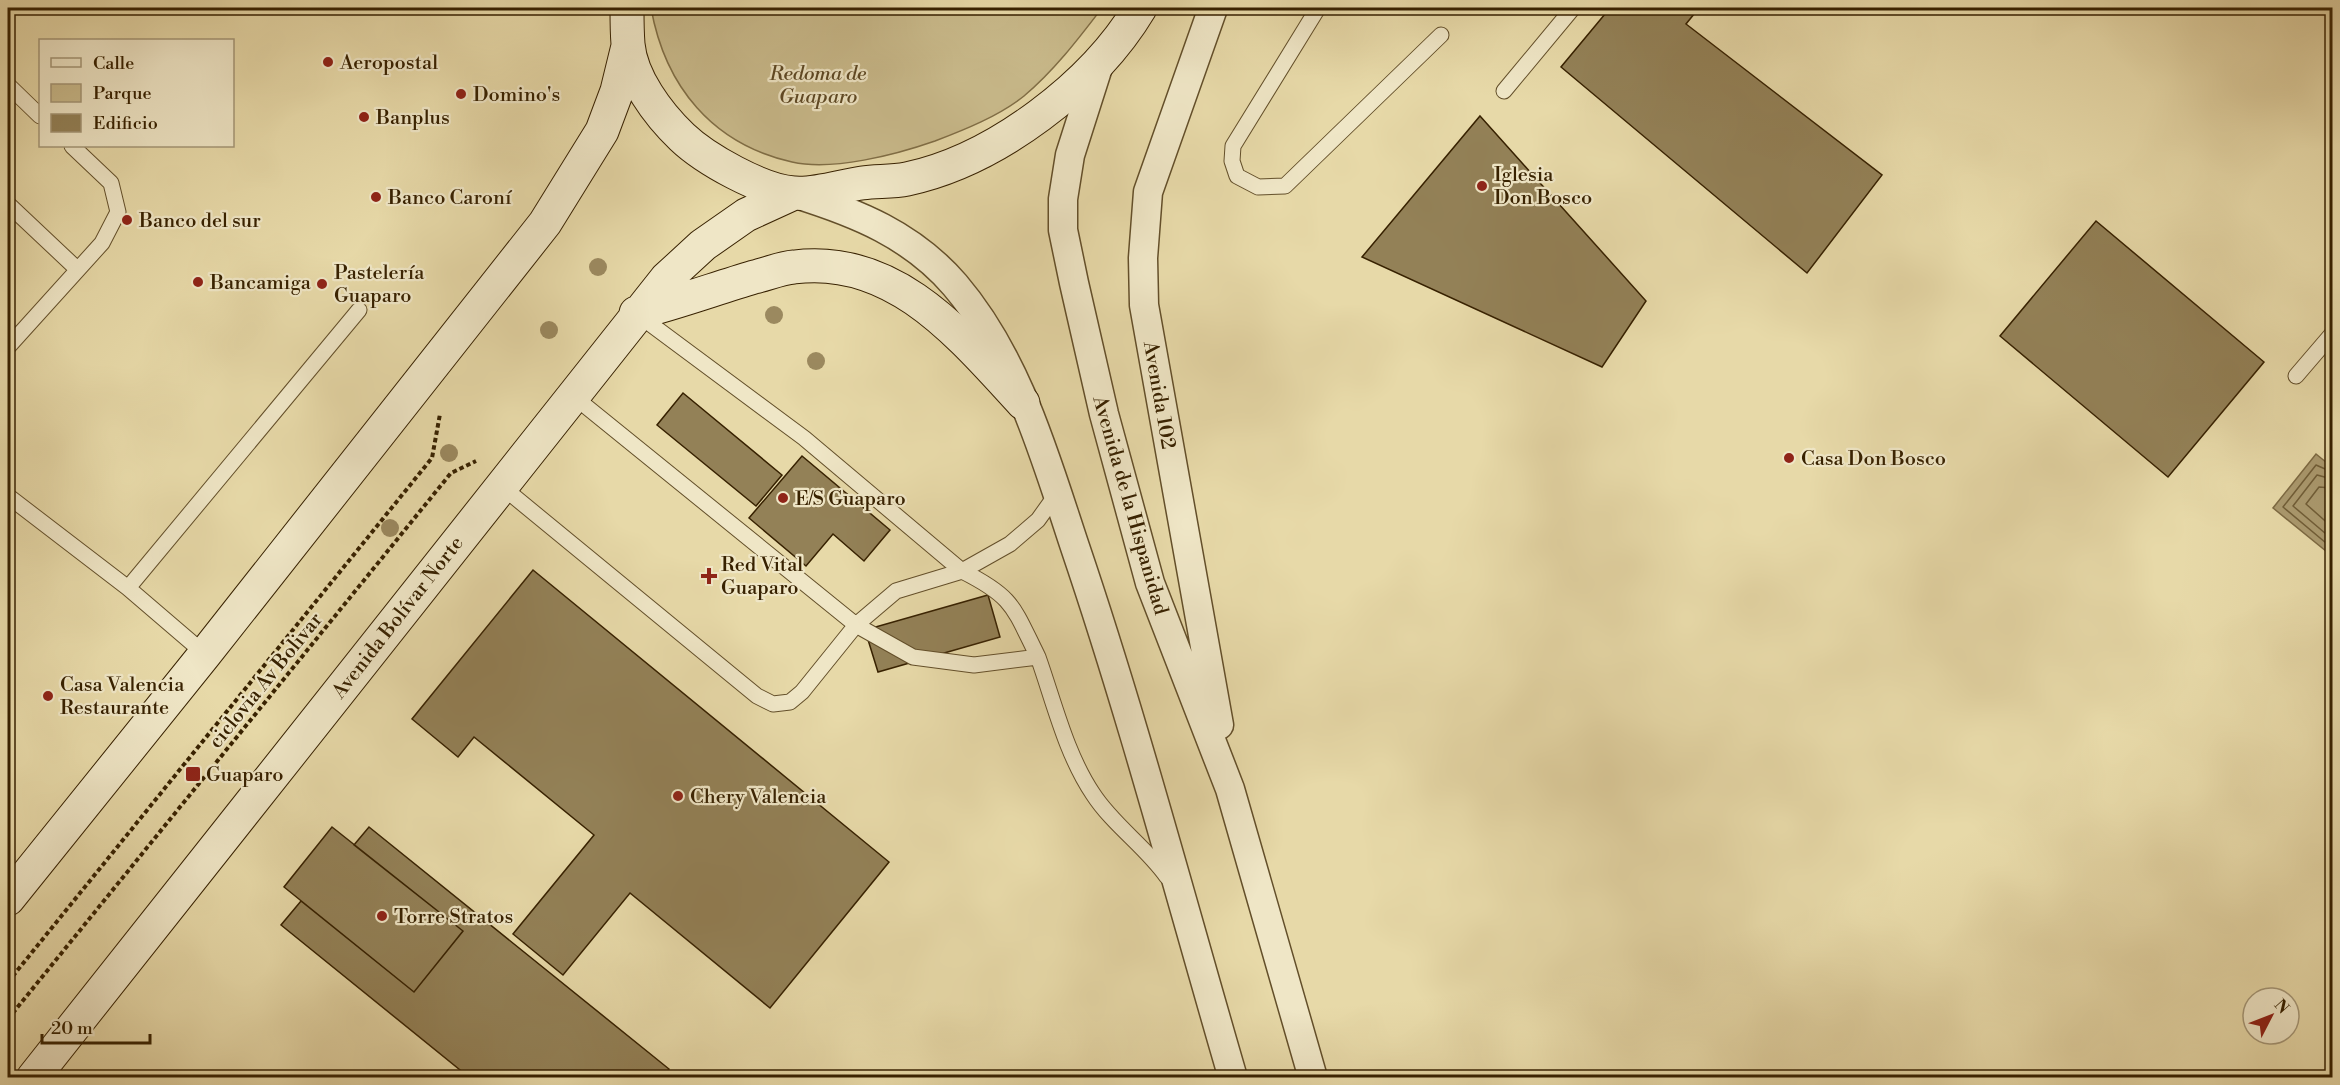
<svg xmlns="http://www.w3.org/2000/svg" width="2340" height="1085" font-family="'Libre Bodoni',serif">
  <style>
    .green { fill: #c9ba8b; stroke: #806e46; stroke-width: 1.5 }
    .water { fill: #ab9a6f; stroke: #7d6a43; stroke-width: 1.5 }
    .lines { fill: none; stroke-linecap: round; stroke-linejoin: round }
    .shore { stroke: #715e38; stroke-width: 1.5 }
    .building { fill: #938157; stroke: #372100; stroke-width: 1.5 }
    .lane-casing { stroke: #634f2a; stroke-width: 17 }
    .street-casing { stroke: #634f2a; stroke-width: 31 }
    .secondary-casing { stroke: #372100; stroke-width: 35 }
    .path { stroke: #372100; stroke-width: 4; stroke-dasharray: 4.5 3; stroke-linecap: butt }
    .lane { stroke: #efe6c6; stroke-width: 15 }
    .street { stroke: #efe6c6; stroke-width: 28 }
    .secondary { stroke: #efe6c6; stroke-width: 33 }
    .tree { fill: #9b895f }
    .poi-dot { fill: #8f2418; stroke: #efe6c6; stroke-width: 2 }
    .labels { text-anchor: middle; stroke-width: 4.5; stroke-linejoin: round; paint-order: stroke }
    .poi-label { font-size: 20px; fill: #372100; stroke: #efe6c6; text-anchor: start }
    .park-label { font-size: 20px; font-style: italic; fill: #5c4723; stroke: #efe6c6 }
    .street-label { font-size: 20px; fill: #372100; stroke: #efe6c6 }
  </style>
  <rect width="100%" height="100%" fill="#e7d9a8"/>
  <filter id="stains"><feTurbulence type="fractalNoise" baseFrequency=".00333" numOctaves="4"/><feColorMatrix values="0 0 0 0 .2 0 0 0 0 .09 0 0 0 0 .02 0 0 0 .5 -.17"/></filter>
  <radialGradient id="worn" r=".72"><stop offset=".6" stop-color="#630" stop-opacity="0"/><stop offset="1" stop-color="#630" stop-opacity=".3"/></radialGradient>
  <path class="green" d="M651,8H1102C1079,38 1054,71 1024,96C999,116 964,130 935,141C895,155 833,171 792,162C712,144 665,86 651,8Z"/>
  <path class="water" d="M2316,454L2332,467V556L2273,508Z"/>
  <g class="lines">
    <path class="shore" d="M2332,472L2316,465L2283,507L2332,548
      M2332,479L2317,475L2293,506L2332,539
      M2332,488L2319,487L2306,504L2332,527"/>
  </g>
  <path class="building" d="M1610,8H1699L1686,24L1882,175L1807,273L1561,67Z
    M1480,116L1646,301L1602,367L1362,257Z
    M2096,221L2264,362L2168,477L2000,336Z
    M683,393L782,475L756,506L657,425Z
    M802,456L890,530L864,561L833,534L806,566L749,518Z
    M533,570L889,862L770,1008L630,893L563,975L513,934L594,835L474,737L458,757L412,719Z
    M988,595L1000,637L878,672L865,630Z
    M332,827L463,931L414,992L284,887Z
    M369,827L669,1069L662,1078H470L281,925L301,901L414,992L463,931L354,845Z"/>
  <g class="lines">
    <defs>
      <path id="lane" d="M1318,8L1233,146L1232,161L1237,176L1258,187L1285,186L1441,35
        M8,85L40,116
        M1504,91L1573,8
        M8,204L77,269
        M637,314L804,438L962,571C1014,597 1013,607 1038,657
        M8,347L102,243L118,212L111,183L72,146
        M2296,376L2332,334
        M572,395L856,625L913,657L974,665L1038,657C1054,702 1066,754 1093,794C1113,825 1146,847 1167,877
        M500,485L757,696L773,704L790,702L802,692L856,625L896,591L962,571L1010,544L1038,520L1058,492
        M8,496L128,588L205,654
        M128,588L359,310"/>
      <path id="street" d="M1213,8L1148,192L1143,258L1144,305L1219,725
        M1100,61L1070,155L1063,199V230L1074,283L1104,414L1150,583L1230,789L1313,1078
        M796,194C857,213 912,235 955,285C1018,359 1045,457 1075,547C1134,721 1181,900 1233,1078"/>
      <path id="secondary" d="M627,8C627,19 627,32 628,44C631,78 658,114 682,137C705,159 762,191 794,193C815,195 841,186 862,183C877,181 892,182 907,179C996,160 1094,85 1140,8
        M636,313C676,303 714,289 754,277C767,274 781,268 794,267C895,254 961,336 1023,403
        M8,899L205,654L545,223L602,131L617,91L628,46
        M33,1078L666,279L703,245L746,215L794,193"/>
    </defs>
    <use href="#lane" class="lane-casing"/>
    <use href="#street" class="street-casing"/>
    <use href="#secondary" class="secondary-casing"/>
    <path class="path" d="M8,982L432,458L440,414
      M8,1019L451,473L476,461"/>
    <use href="#lane" class="lane"/>
    <use href="#street" class="street"/>
    <use href="#secondary" class="secondary"/>
  </g>
  <g class="tree">
    <circle cx="598" cy="267" r="9"/>
    <circle cx="774" cy="315" r="9"/>
    <circle cx="549" cy="330" r="9"/>
    <circle cx="816" cy="361" r="9"/>
    <circle cx="449" cy="453" r="9"/>
    <circle cx="390" cy="528" r="9"/>
  </g>
  <g class="poi-dot">
    <circle cx="328" cy="62" r="6"/>
    <circle cx="461" cy="94" r="6"/>
    <circle cx="364" cy="117" r="6"/>
    <circle cx="1482" cy="186" r="6"/>
    <circle cx="376" cy="197" r="6"/>
    <circle cx="127" cy="220" r="6"/>
    <circle cx="198" cy="282" r="6"/>
    <circle cx="322" cy="284" r="6"/>
    <circle cx="1789" cy="458" r="6"/>
    <circle cx="783" cy="498" r="6"/>
    <path d="M706 567h6v6h6v6h-6v6h-6v-6h-6v-6h6z"/>
    <circle cx="48" cy="696" r="6"/>
    <rect x="185" y="766" width="16" height="16" rx="3"/>
    <circle cx="678" cy="796" r="6"/>
    <circle cx="382" cy="916" r="6"/>
  </g>
  <g class="labels">
    <g class="poi-label">
      <text x="340" y="69">Aeropostal</text>
      <text x="473" y="101">Domino's</text>
      <text x="376" y="124">Banplus</text>
      <text x="1494" y="181">Iglesia<tspan x="1494" dy="23">Don Bosco</tspan></text>
      <text x="388" y="204">Banco Caroní</text>
      <text x="139" y="227">Banco del sur</text>
      <text x="334" y="279">Pastelería<tspan x="334" dy="23">Guaparo</tspan></text>
      <text x="210" y="289">Bancamiga</text>
      <text x="1801" y="465">Casa Don Bosco</text>
      <text x="795" y="505">E/S Guaparo</text>
      <text x="721" y="571">Red Vital<tspan x="721" dy="23">Guaparo</tspan></text>
      <text x="60" y="691">Casa Valencia<tspan x="60" dy="23">Restaurante</tspan></text>
      <text x="206" y="781">Guaparo</text>
      <text x="690" y="803">Chery Valencia</text>
      <text x="394" y="923">Torre Stratos</text>
    </g>
    <g class="park-label">
      <text x="818" y="80">Redoma de<tspan x="818" dy="23">Guaparo</tspan></text>
    </g>
    <g class="street-label">
      <text transform="translate(1160 395) rotate(80)" y="7">Avenida 102</text>
      <text transform="translate(1131 505) rotate(74)" y="7">Avenida de la Hispanidad</text>
      <text transform="translate(397 617) rotate(-52)" y="7">Avenida Bolívar Norte</text>
      <text transform="translate(265 680) rotate(-51)" y="7">ciclovia Av Bolivar</text>
    </g>
  </g>
  <rect width="2340" height="1085" fill="none" stroke="#e7d9a8" stroke-width="30"/>
  <rect x="9" y="9" width="2322" height="1067" fill="none" stroke="#372100" stroke-width="3"/>
  <rect x="15" y="15" width="2310" height="1055" fill="none" stroke="#372100" stroke-width="1.5"/>
  <rect x="39" y="39" width="195" height="108" fill="#efe6c6" stroke="#a59777" stroke-width="1.5"/>
  <rect x="51" y="58" width="30" height="9" fill="#efe6c6" stroke="#a59777" stroke-width="1.5"/>
  <text x="93" y="69" font-size="18" fill="#372100">Calle</text>
  <rect x="51" y="84" width="30" height="18" fill="#c9ba8b" stroke="#a59777" stroke-width="1.5"/>
  <text x="93" y="99" font-size="18" fill="#372100">Parque</text>
  <rect x="51" y="114" width="30" height="18" fill="#938157" stroke="#a59777" stroke-width="1.5"/>
  <text x="93" y="129" font-size="18" fill="#372100">Edificio</text>
  <g transform="translate(2271 1016) rotate(48)"><circle r="28" fill="#efe6c6" stroke="#a59777" stroke-width="1.5"/>
  <path d="M0-4.5L10 22L0 15L-10 22Z" fill="#8f2418"/>
  <text y="-9" font-size="16" font-weight="bold" text-anchor="middle" fill="#372100">N</text>
  </g>
  <path d="M42 1034v9h108v-9" fill="none" stroke="#372100" stroke-width="3"/>
  <text x="51" y="1034" font-size="18" fill="#372100" stroke="#efe6c6" stroke-width="4.5" paint-order="stroke">20 m</text>
  <rect width="100%" height="100%" filter="url(#stains)"/>
  <rect width="100%" height="100%" fill="url(#worn)"/>
</svg>
